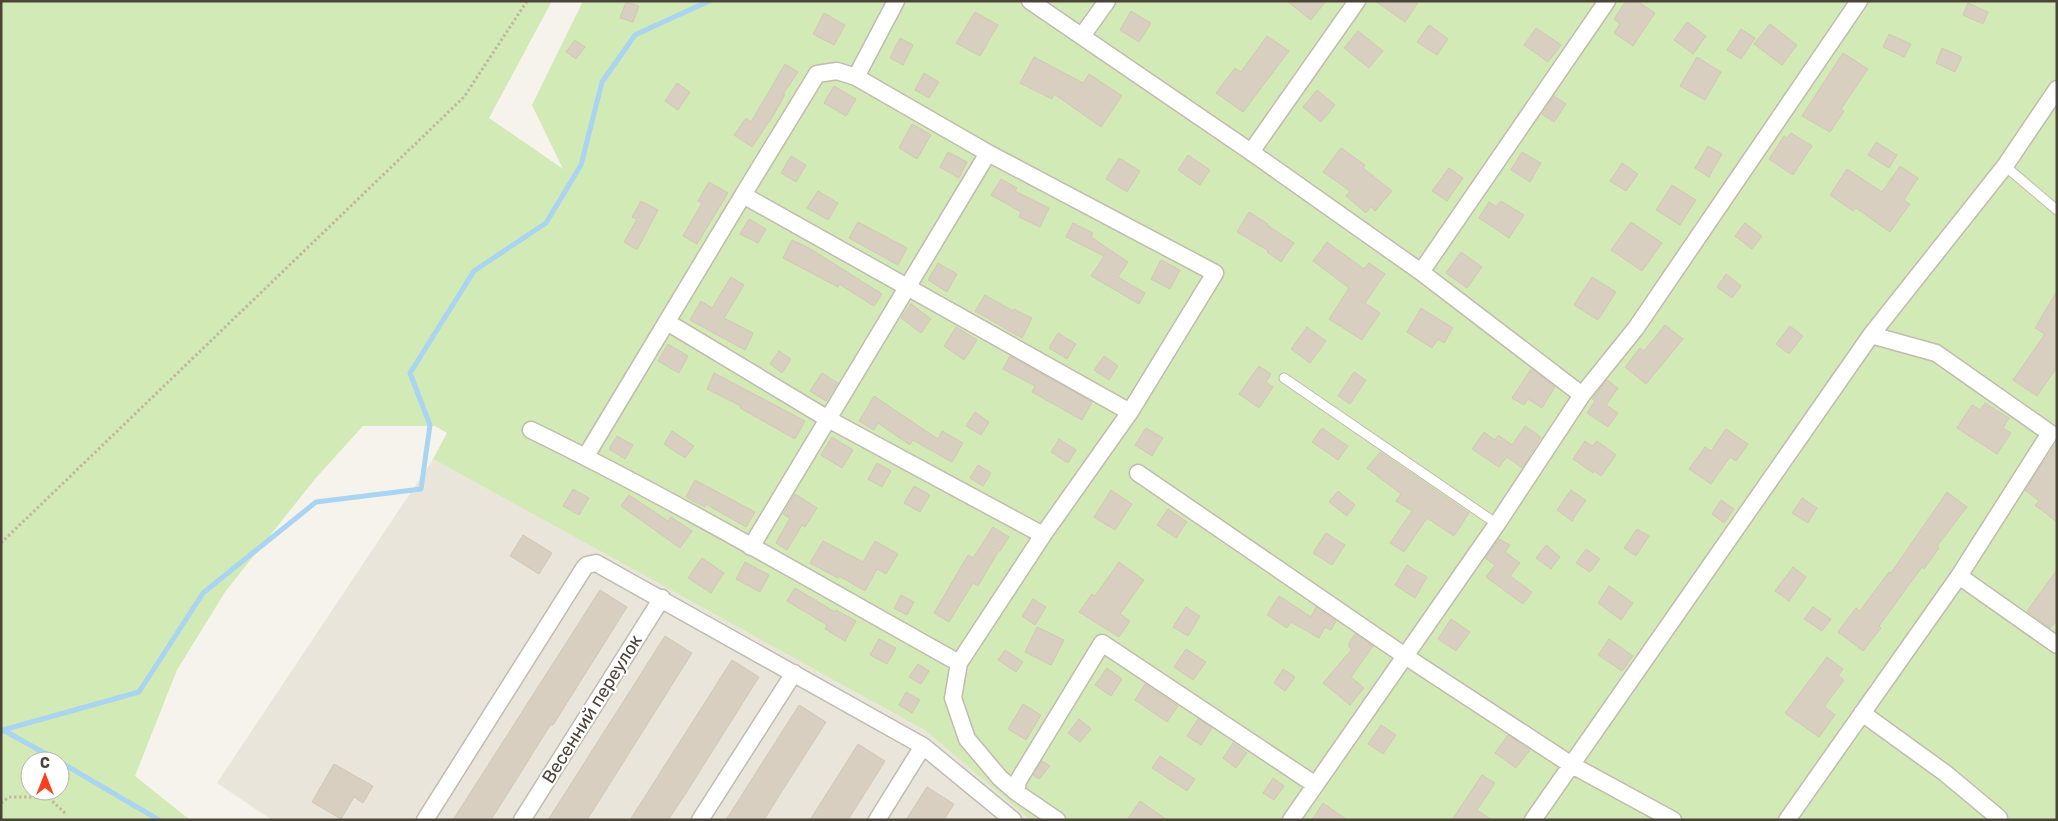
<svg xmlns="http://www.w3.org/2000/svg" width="2058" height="821" font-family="Rubik,sans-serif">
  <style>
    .residential { fill: #eae5da }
    .green { fill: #d2eab5; fill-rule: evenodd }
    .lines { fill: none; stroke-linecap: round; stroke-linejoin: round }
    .stream { stroke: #a9d4f2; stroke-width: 5 }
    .building { fill: #d8cfc1; stroke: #d3c7b4 }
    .lane-casing { stroke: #c2bbae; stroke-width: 11 }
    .street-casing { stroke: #c2bbae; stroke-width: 19 }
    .path { stroke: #c4b79f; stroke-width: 3; stroke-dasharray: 2.5 2.5; stroke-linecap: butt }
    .lane { stroke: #fff; stroke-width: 9 }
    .street { stroke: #fff; stroke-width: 16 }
    .labels { text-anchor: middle; stroke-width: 4.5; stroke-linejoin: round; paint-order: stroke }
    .street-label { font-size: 18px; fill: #4b4439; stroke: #fff }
  </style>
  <rect width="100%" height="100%" fill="#f6f3ec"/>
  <path class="residential" d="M433,459L926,731L1030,820H272L217,783Z"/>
  <path class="green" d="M1,1H552L489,118L563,169L532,105L583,1H2057V820H1030L926,731L433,459L447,433L435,426H363L315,479L225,592L177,670L135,776L190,820H1ZM30,761H60V791H30Z"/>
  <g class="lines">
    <path class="stream" d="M3,730L59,761
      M1,732L3,730L139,692L203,593L316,502L421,489L430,425L410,373L474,271L546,223L581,165L602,82L635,35L709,1
      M60,762L159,820"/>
  </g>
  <path class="building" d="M1287,1H1326L1311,20Z
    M1375,1H1419L1405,22Z
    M1626,1H1637L1655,13L1633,46L1614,33L1620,24L1614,19Z
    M626,2L639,6L633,22L620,18Z
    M1968,3L1988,12L1983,24L1963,15Z
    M1131,11L1151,23L1139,42L1120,30Z
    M975,12L998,25L980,56L956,43Z
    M824,13L845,25L834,45L813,34Z
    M1687,22L1706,36L1693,54L1674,40Z
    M1770,24L1797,45L1782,65L1754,44Z
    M1429,25L1448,39L1437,55L1417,42Z
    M1536,28L1561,45L1548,62L1524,45Z
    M1741,29L1755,38L1741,59L1727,50Z
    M1358,31L1383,51L1369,68L1344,48Z
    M1889,34L1911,44L1904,57L1883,47Z
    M1267,36L1289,51L1243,112L1216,93L1235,68L1241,72Z
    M900,38L913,45L903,65L890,58Z
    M575,40L585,47L576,59L566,52Z
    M1942,48L1962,57L1955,72L1936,63Z
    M1843,53L1868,69L1841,109L1844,111L1830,132L1802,116Z
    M1034,57L1083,83L1089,74L1122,96L1101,127L1054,94L1052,99L1020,83Z
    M1697,57L1721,72L1705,100L1680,86Z
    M785,64L798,72L783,94H785L773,116L752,147L734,135L746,118L751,122Z
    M924,73L939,82L929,98L915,90Z
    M677,83L690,92L678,110L665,101Z
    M834,86L856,99L846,116L824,103Z
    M1317,90L1335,105L1321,122L1303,107Z
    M1554,96L1566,104L1554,122L1542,114Z
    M912,124L931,135L917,159L899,148Z
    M1791,133L1812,146L1793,175L1769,159L1784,136L1787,138Z
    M1876,142L1897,155L1889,168L1868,155Z
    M1708,146L1722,154L1709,177L1695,168Z
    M1341,148L1365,165L1363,168L1392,191L1375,211L1371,207L1366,213L1346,196L1350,191L1323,172Z
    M948,152L967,162L959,178L940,167Z
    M1522,152L1541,163L1530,182L1511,170Z
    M1188,155L1210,170L1200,185L1178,170Z
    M791,156L806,165L796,182L781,173Z
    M1119,158L1140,171L1127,192L1106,179Z
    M1622,163L1638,174L1626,191L1610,181Z
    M1900,166L1918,178L1904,200L1910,204L1890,232L1856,208L1853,211L1830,195L1847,169L1882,192Z
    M1449,168L1463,178L1447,201L1432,191Z
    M1001,179L1017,188L1015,191L1049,208L1040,227L1019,217L1021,212L991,195Z
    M709,182L728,193L697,244L683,236L702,203L698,201Z
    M1672,185L1696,200L1680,225L1656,210Z
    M818,191L838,203L828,220L807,208Z
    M641,201L658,210L637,250L624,242L637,219L632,217Z
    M1501,201L1524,215L1509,238L1479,218L1489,202L1496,207Z
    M1249,212L1268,224L1267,225L1294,243L1281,262L1267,252L1269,251L1237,232Z
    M749,219L766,229L758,243L740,234Z
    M858,222L907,248L898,265L849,238Z
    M1631,222L1662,243L1642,271L1611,250Z
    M1073,223L1093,233L1091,237L1128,262L1118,277L1145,293L1139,304L1091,276L1104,256L1066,237Z
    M1745,223L1762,236L1752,249L1735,236Z
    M792,240L809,248L882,294L874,306L839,284L838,287L783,258Z
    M1327,242L1364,269L1369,263L1385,274L1365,303L1380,313L1362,340L1329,319L1349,288L1313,261Z
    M1461,252L1482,267L1467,288L1446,273Z
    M1161,260L1180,270L1170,289L1151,279Z
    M938,263L957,274L947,292L928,280Z
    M1726,274L1741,286L1732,298L1717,287Z
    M731,277L744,285L724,318L753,333L745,350L690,320L701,301L712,308Z
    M1592,277L1616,292L1598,320L1574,305Z
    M2057,291V367L2037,396L2013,380L2045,334L2035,328Z
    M985,295L1013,311L1014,309L1032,318L1022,338L975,311Z
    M911,304L931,319L921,333L901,318Z
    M1421,308L1453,328L1444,343L1438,339L1432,348L1407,332Z
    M1665,325L1683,339L1646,384L1625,367L1640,348L1644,351Z
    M1790,326L1803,336L1789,354L1776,344Z
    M956,327L977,340L964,360L944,346Z
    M1307,327L1326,341L1310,363L1291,349Z
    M1058,333L1076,344L1067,359L1049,348Z
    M668,344L688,356L679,373L658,361Z
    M779,351L791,359L782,373L770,364Z
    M1010,356L1092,402L1082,420L1032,392L1035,386L1003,369Z
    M1104,356L1118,366L1109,380L1094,370Z
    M1259,366L1271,374L1266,382L1273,387L1259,408L1239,394Z
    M1531,369L1555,387L1542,408L1528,399L1524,405L1512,398Z
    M1354,372L1366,380L1350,404L1338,396Z
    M714,373L805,421L795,439L740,408L741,406L707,389Z
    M822,373L838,383L826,401L810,391Z
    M1607,380L1618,388L1606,405L1618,413L1608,427L1587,413L1595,401L1592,399Z
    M874,396L938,439L942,431L963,443L952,462L913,440L910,445L878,423L874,430L859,421Z
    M1985,403L2009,418L2003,428L2011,433L1997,454L1957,428L1972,405L1980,410Z
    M975,412L989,422L981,435L966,426Z
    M1525,426L1541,437L1522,468L1507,457L1499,467L1472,449L1484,432L1495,440L1498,435L1512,445Z
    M1146,428L1163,438L1152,456L1135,445Z
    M1322,428L1348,446L1338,460L1312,442Z
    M1726,429L1748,444L1736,461L1730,457L1711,484L1689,469L1705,447L1711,451Z
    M672,431L694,446L685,458L664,444Z
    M617,436L633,445L625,459L609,449Z
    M832,437L853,450L842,468L821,455Z
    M1059,439L1076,450L1068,463L1051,452Z
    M1585,441L1592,446L1597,441L1616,455L1601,476L1594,471L1593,473L1573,459Z
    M2057,442V522L2035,505L2039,501L2025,490Z
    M1380,452L1469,513L1454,536L1427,518L1404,552L1390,543L1412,511L1396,501L1401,494L1367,468Z
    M877,463L891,471L882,487L868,479Z
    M978,465L991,473L983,486L970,478Z
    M695,480L755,512L746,527L706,504L705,507L686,497Z
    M914,486L930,495L920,512L904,503Z
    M573,489L589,498L579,515L563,506Z
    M1111,490L1132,504L1115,530L1094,517Z
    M1571,490L1586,500L1572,521L1557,510Z
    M1338,491L1355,505L1347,516L1329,502Z
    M1947,492L1967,507L1937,546L1939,548L1924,569L1922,567L1879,626L1881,628L1863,651L1838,632L1856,608L1860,611L1889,572L1891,573Z
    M795,494L817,508L805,527L802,525L787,550L776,543L790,518L783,514Z
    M629,495L668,521L671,517L692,531L680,548L621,506Z
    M1802,498L1817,508L1808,523L1792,513Z
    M1721,500L1734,509L1724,523L1712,514Z
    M1168,509L1187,522L1176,538L1157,525Z
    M993,527L1009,537L1000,551L999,550L978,586L973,583L949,622L934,613L968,555L973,558Z
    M1637,529L1649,536L1636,556L1624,548Z
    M1326,533L1345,545L1332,565L1313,553Z
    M523,535L552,553L539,574L510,556Z
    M1499,539L1510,545L1505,552L1520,563L1510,576L1532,592L1523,604L1486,577L1495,565L1485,558Z
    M823,541L863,562L875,541L898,554L886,574L877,569L865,591L839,576L838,578L810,563Z
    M1546,545L1560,557L1551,569L1536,558Z
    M1586,549L1600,559L1590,572L1576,563Z
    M702,558L724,573L711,593L688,578Z
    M745,562L769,575L760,592L736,579Z
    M1119,562L1144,580L1120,614L1130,621L1119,637L1079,612L1092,594L1095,596Z
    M1407,565L1427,577L1415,598L1395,585Z
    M1793,567L1806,577L1789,601L1775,591Z
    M2057,570V620L2050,628L2027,611Z
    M1609,586L1633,603L1621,620L1598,603Z
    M795,588L835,612L836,610L856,621L845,641L825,629L827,625L787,601Z
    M600,590L627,607L553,725L551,724L491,820H453Z
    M901,595L914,602L907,615L894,608Z
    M1279,596L1311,617L1316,607L1336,621L1331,630L1325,627L1319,638L1291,622L1287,628L1267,615Z
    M1033,599L1046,607L1035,625L1022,616Z
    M1186,607L1200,616L1188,636L1173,627Z
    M1813,607L1831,619L1822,631L1804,619Z
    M1451,619L1470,632L1456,651L1438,639Z
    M1037,627L1064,640L1051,665L1025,652Z
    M1355,634L1373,646L1351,677L1364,688L1350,705L1323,683L1352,649L1349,647V643Z
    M665,636L692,653L587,820H548Z
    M879,639L896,648L887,664L870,655Z
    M1609,639L1633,656L1622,671L1598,655Z
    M1186,649L1206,662L1193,680L1174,667Z
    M1005,650L1023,662L1016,672L998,660Z
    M1827,657L1843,669L1838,676L1844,680L1826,704L1825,707L1835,715L1819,737L1785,713Z
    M732,660L759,677L686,793L668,820H630Z
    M918,664L929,671L921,684L909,677Z
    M1107,668L1122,679L1111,696L1095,685Z
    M1283,669L1295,677L1285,691L1274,683Z
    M1145,684L1178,706L1167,722L1135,700Z
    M906,692L920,700L912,713L899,705Z
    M1023,704L1041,715L1026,740L1008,729Z
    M799,705L826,722L777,799L764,820H726Z
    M1079,719L1091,729L1080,742L1068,733Z
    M1198,719L1212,728L1201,745L1187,736Z
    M1381,725L1396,735L1383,754L1368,744Z
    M1508,735L1530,750L1516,768L1495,753Z
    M1233,743L1247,753L1236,768L1223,758Z
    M858,744L885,761L848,820H810Z
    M1160,756L1195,779L1187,791L1152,768Z
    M1042,761L1050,766L1039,779L1033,775Z
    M334,764L373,786L363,803L354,797L341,819L312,802Z
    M1482,775L1495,783L1477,810L1492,820H1452Z
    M1273,778L1284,786L1274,800L1263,793Z
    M927,787L954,804L944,820H906Z
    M1140,801L1167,820H1127Z
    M1323,803L1347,820H1312Z"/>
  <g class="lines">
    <defs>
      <path id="lane" d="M2005,166L2057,210
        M1284,378L1497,524"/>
      <path id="street" d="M1030,1L1251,152L1421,272L1582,395
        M1082,36L1107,1
        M856,77L896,1
        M1251,152L1357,1
        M988,153L856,77L837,71L817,74L743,195L1130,412
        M1421,272L1607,1
        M667,322L828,419L1043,535
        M531,430C677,501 817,584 959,663L953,698L967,739L1000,778L1016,792
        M586,456L743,195
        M1138,473L1405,656L1570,764L1673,820
        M751,547L988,153L1215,273L1130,412L1043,535L959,663
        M1959,576L2057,645
        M1862,713L1945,773L1999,818
        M425,820L584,568L587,565L596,563L923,746L1013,820
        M522,820L662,598
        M700,820L794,673
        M877,820L923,746
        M1057,820L1016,792L1018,781L1102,643L1314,784
        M1291,820L1497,524L1582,395L1636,328L1859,1
        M1533,820L1871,335L2005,166L2057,89
        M1787,820L1959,576L2050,433L1936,353L1871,335"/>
    </defs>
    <use href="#lane" class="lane-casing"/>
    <use href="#street" class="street-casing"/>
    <path class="path" d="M1,543L464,97L527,1
      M1,803L9,797H48L67,815"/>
    <use href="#lane" class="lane"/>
    <use href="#street" class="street"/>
  </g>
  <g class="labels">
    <g class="street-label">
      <text transform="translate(592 709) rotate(-58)" y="6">Весенний переулок</text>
    </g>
  </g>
  <rect width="2058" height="821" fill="none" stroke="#4b4439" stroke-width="5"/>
  <g transform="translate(45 776)"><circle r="24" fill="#ffffff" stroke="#b7b4b0"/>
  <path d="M0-4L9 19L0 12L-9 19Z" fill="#fc3f1d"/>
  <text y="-8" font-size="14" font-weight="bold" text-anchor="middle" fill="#4b4439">С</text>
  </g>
</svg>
